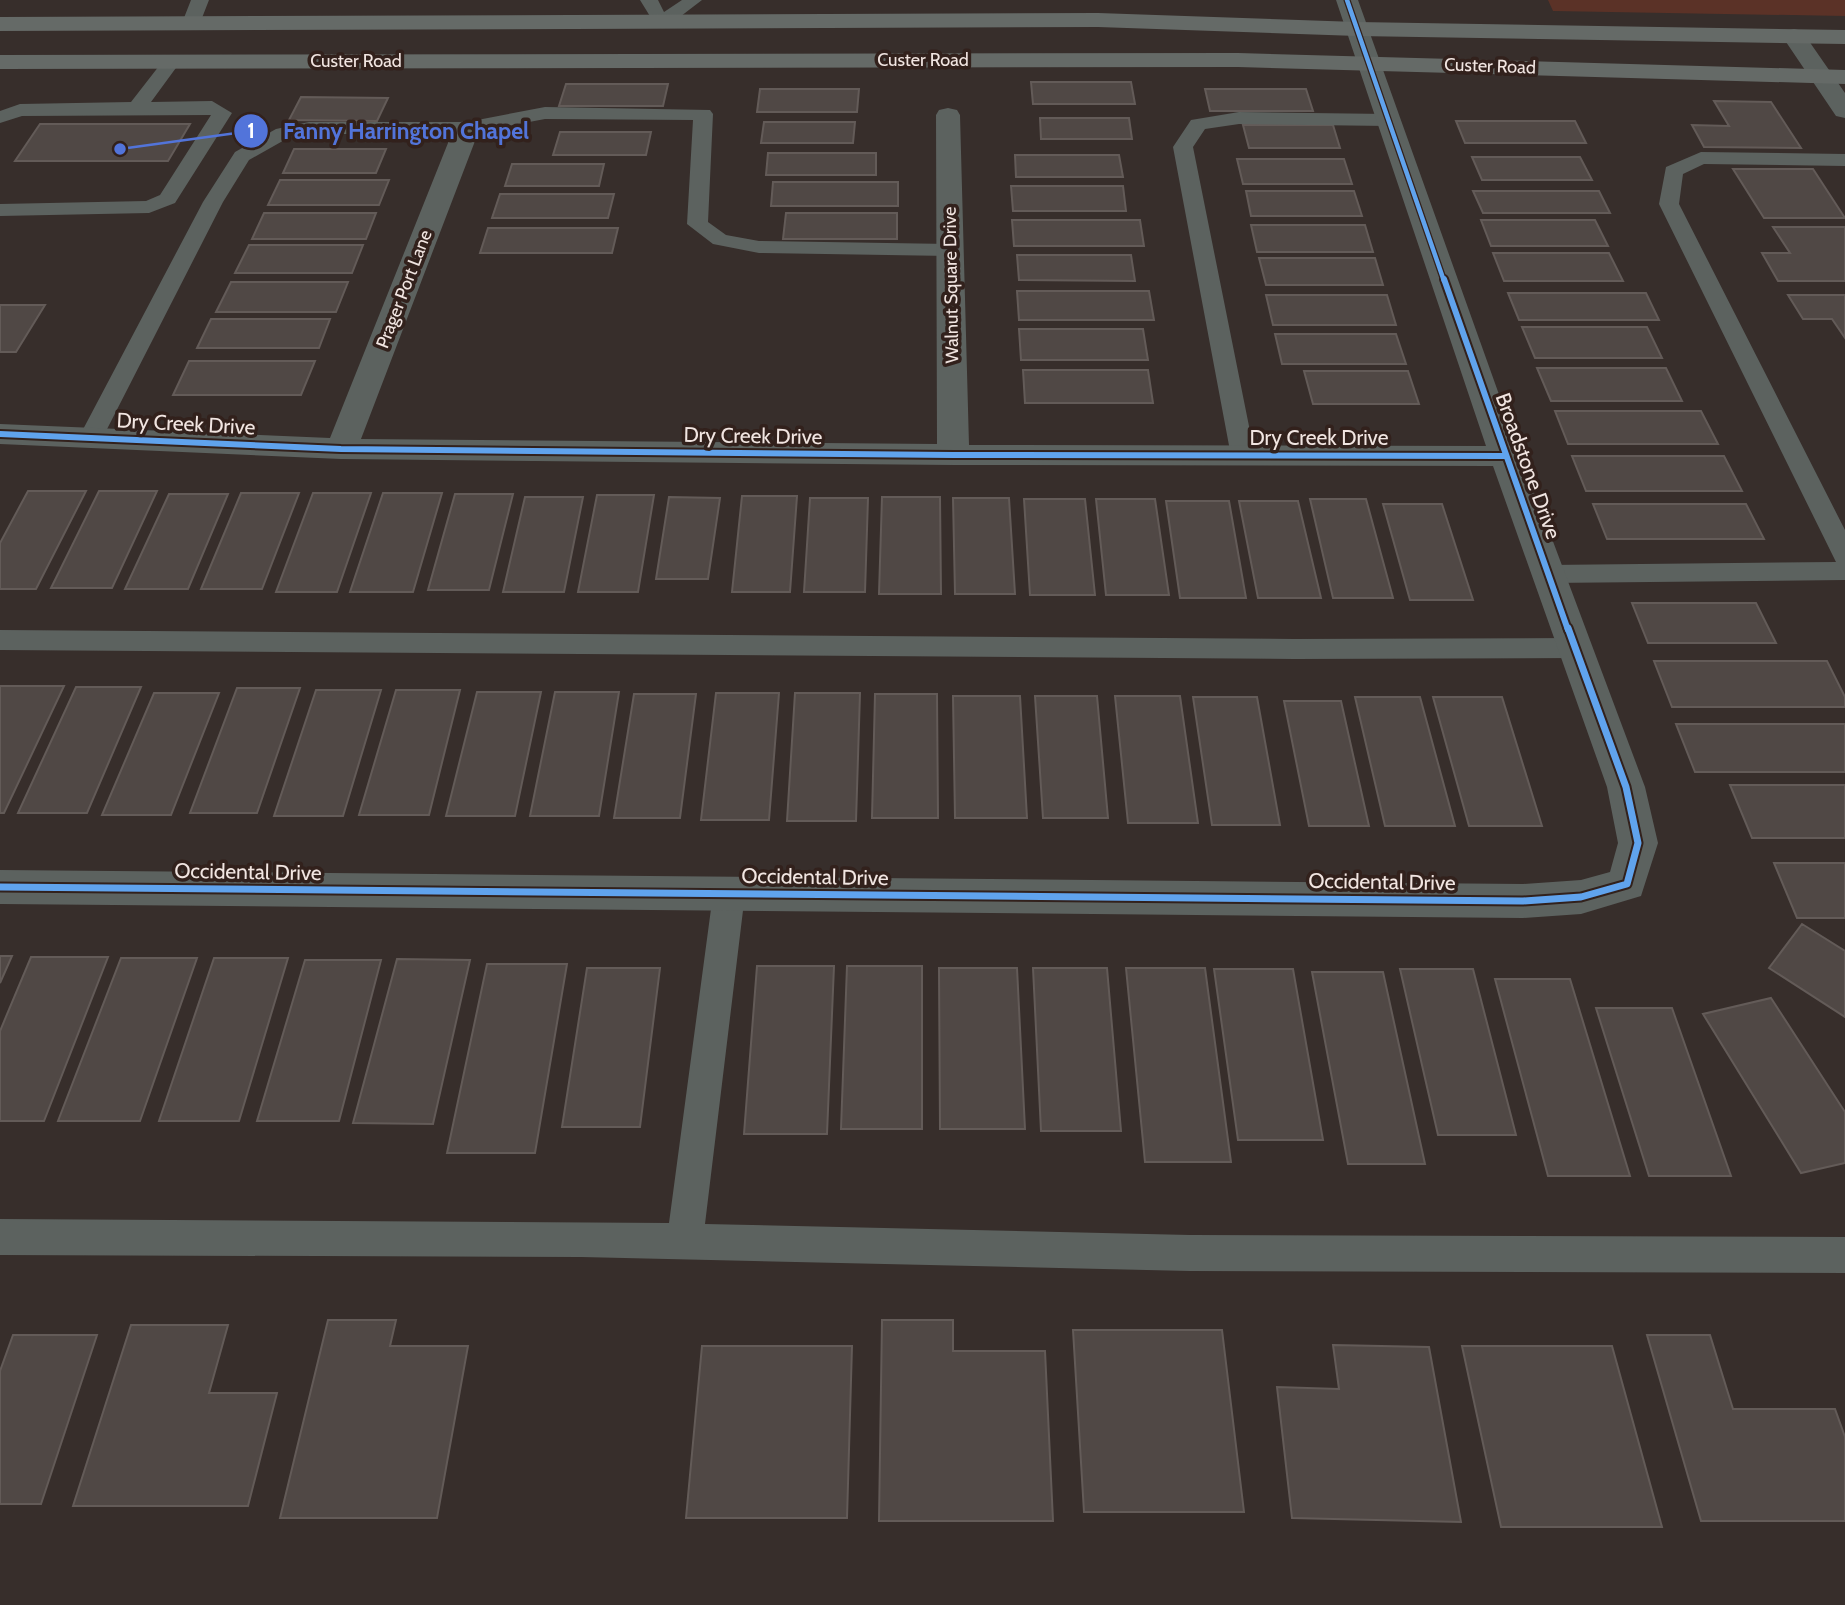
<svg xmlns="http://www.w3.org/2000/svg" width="1845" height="1605" font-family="Cabin,sans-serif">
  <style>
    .green { fill: #5b3227 }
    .building { fill: #504845; stroke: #635b58; stroke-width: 2 }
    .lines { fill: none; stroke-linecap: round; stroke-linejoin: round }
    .lane { fill: #5c625f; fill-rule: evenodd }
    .street { fill: #5c625f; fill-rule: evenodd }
    .primary { fill: #656a67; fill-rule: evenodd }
    .cycleway-far2-casing { stroke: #32211c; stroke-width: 7 }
    .cycleway-far1-casing { stroke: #32211c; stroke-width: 10 }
    .cycleway-casing { stroke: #32211c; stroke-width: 11 }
    .cycleway-far2 { stroke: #60a3ed; stroke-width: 4.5 }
    .cycleway-far1 { stroke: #60a3ed; stroke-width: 6 }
    .cycleway { stroke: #60a3ed; stroke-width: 7 }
    .labels { text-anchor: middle; stroke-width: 7; stroke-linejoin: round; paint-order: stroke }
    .far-street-label { font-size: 18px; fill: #f1e5e1; stroke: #32211c }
    .street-label { font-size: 21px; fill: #f1e5e1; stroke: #32211c }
    .leader { fill: none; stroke: #5274da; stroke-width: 2.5 }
    .callout-dot { fill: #5274da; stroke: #32211c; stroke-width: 2.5 }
    .mark-label { font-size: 21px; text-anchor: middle; font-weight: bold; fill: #fff }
    .callout-label { font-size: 23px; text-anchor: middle; font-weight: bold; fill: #5274da; stroke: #32211c; stroke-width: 7; stroke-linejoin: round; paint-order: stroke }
  </style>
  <rect width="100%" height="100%" fill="#372e2b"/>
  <path class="green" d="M1548,0H1845V16L1553,11Z"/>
  <path class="building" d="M1031,82H1131L1135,104H1033Z
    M566,84H668L663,106H559Z
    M760,89H859L857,112H757Z
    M1205,89H1306L1313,111H1210Z
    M301,97L388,98L377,121L289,120Z
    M1714,101L1771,102L1801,148L1704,147L1692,125L1729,126Z
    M1040,118H1129L1132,139H1041Z
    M1456,121H1575L1586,143H1465Z
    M764,122H855L853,143H761Z
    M40,124H190L168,161H15Z
    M1243,125H1333L1340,148H1249Z
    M560,132H651L646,155H553Z
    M294,149H386L376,173H283Z
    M768,153H876V175H766Z
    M1015,155H1119L1123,177H1016Z
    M1472,157H1580L1592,180H1482Z
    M1237,159H1344L1352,184H1243Z
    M512,164H604L599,186H505Z
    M1733,169H1813L1845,218H1764Z
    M280,180H389L379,205H268Z
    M773,182H898V206H771Z
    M1011,186H1123L1126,211H1013Z
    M1246,191H1354L1362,216H1251Z
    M1473,191H1599L1610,213H1483Z
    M500,194H614L608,218H492Z
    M264,213H376L366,239H252Z
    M786,213H897V239H783Z
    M1012,220H1140L1144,246H1014Z
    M1481,220H1595L1608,246H1491Z
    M1251,225H1365L1373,252H1257Z
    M1773,227H1845V281H1778L1762,253H1790Z
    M488,228H618L612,253H480Z
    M249,245H363L352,273H235Z
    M1493,253H1609L1623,281H1504Z
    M1017,255H1131L1135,281L1019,280Z
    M1259,258H1375L1383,285H1266Z
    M231,282H348L336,312H216Z
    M1017,291H1149L1154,320H1019Z
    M1508,293H1646L1659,320H1519Z
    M1266,295H1387L1396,325H1273Z
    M1788,295H1845V338L1832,319H1803Z
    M0,305H45L16,352H0Z
    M211,319H330L319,348H197Z
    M1522,327H1647L1662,358H1535Z
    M1019,329H1143L1148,360H1021Z
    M1275,334H1396L1406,364H1282Z
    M189,361H315L301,395H173Z
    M1537,368H1666L1682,401H1551Z
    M1023,370H1148L1153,403H1025Z
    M1304,371H1408L1419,404H1313Z
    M1555,411H1701L1718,444H1568Z
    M1572,456H1724L1742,491H1586Z
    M28,491H86L36,589H0V543Z
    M99,491H157L112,588H51Z
    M241,493H299L262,589H201Z
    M313,493H371L337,592H276Z
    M383,493H442L413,592H350Z
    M169,494H228L188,589H125Z
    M455,494H513L489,590H428Z
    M597,495H654L638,592H578Z
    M742,496H797L790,592H732Z
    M525,497H583L564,592H503Z
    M669,497L720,498L708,579H656Z
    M882,497H940L941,594H879Z
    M810,498H868L865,592H804Z
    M953,498H1009L1015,594H955Z
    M1024,499H1085L1095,595H1030Z
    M1096,499H1155L1169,595H1106Z
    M1310,499H1366L1393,598H1333Z
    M1166,501H1229L1246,598H1180Z
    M1239,501H1298L1321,598H1258Z
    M1383,504H1442L1473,600H1410Z
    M1593,504H1746L1764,539H1607Z
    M1632,603H1756L1776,643H1648Z
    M1654,661H1827L1845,697V707H1672Z
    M0,686H64L4,813H0Z
    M76,687H141L87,813H18Z
    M237,688H300L257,813H190Z
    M316,690H381L343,816H274Z
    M396,690H460L429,815H359Z
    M477,692H541L515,816H446Z
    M555,692H619L599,816H530Z
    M154,693H219L171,815H102Z
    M716,693H779L769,820H701Z
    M795,693H860L856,821H787Z
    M634,694H696L680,818H614Z
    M875,694H937L938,818H872Z
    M953,696H1020L1027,818H955Z
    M1035,696H1097L1108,818H1043Z
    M1115,696H1180L1198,823H1128Z
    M1193,697H1257L1280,825H1212Z
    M1355,697H1420L1455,826H1385Z
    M1433,697H1502L1542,826H1469Z
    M1284,701H1341L1369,826H1309Z
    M1676,724H1845V772H1695Z
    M1730,785H1845V838H1752Z
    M1774,863H1845V918H1797Z
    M1802,924L1845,951V1017L1769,968Z
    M0,956H12L0,983Z
    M31,957H108L44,1121H0V1031Z
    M121,958H197L140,1121H58Z
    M214,958H288L239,1121H159Z
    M397,959L470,960L433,1124L353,1123Z
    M305,960H381L339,1121H257Z
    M487,964H567L535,1153H447Z
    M757,966H834L827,1134H744Z
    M847,966H922V1129H841Z
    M587,968H660L640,1127H562Z
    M939,968H1017L1025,1129H940Z
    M1033,968H1107L1121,1131H1041Z
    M1126,968H1205L1231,1162H1145Z
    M1214,969H1293L1323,1140H1238Z
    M1400,969H1473L1516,1135H1438Z
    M1312,972H1383L1425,1164H1348Z
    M1495,979H1570L1630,1176H1548Z
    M1771,998L1845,1112V1163L1801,1173L1703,1014Z
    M1596,1008H1672L1731,1176H1649Z
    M328,1320H396L390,1346H468L437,1518H280Z
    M882,1320H953V1351H1045L1053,1521H879Z
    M131,1325H228L209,1393H277L248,1506H73Z
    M1073,1330H1222L1244,1512H1084Z
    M13,1335H97L41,1504H0V1371Z
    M1647,1335H1710L1733,1409H1835L1845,1437V1521H1701Z
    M1333,1345L1429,1347L1461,1522L1292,1518L1277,1387L1339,1389Z
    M702,1346H852L847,1518H686Z
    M1462,1346H1612L1662,1527H1501Z"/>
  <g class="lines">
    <path class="lane" d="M191,0H209L200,23L191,28L182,23Z
      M640,0H658L664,12L682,0H702L668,26H656Z
      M172,55L181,61L151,102L212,101L232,113L175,203L149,213L0,216V204L146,201L160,195L211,115L22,116L0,123V111L20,104L131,102L166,57Z
      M545,107L710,110L713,114L708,222L726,235L759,241L950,244L958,245L961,250L958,255L950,256L759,253L713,244L687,224L693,120L545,119L467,134H309L288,138L249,160L223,202L103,437L100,443L91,445L82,443L79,437L203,202L235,152L276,129L309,122H467Z
      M1239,112L1388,114L1398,120L1388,126L1239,124L1205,129L1193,147L1255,456L1252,462L1243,464L1234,462L1231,456L1173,147L1191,120Z
      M1701,152L1845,154V166L1704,164L1683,174L1679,204L1845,530V580L1548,583L1539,581L1535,574L1539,567L1548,565L1836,562L1659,204L1666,167Z
      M0,630L1294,639L1576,638L1586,641L1590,648L1586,655L1576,658L1294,659L0,650Z
      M729,881L740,885L745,894L705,1224L1190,1235L1845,1237V1273L1190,1271L581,1257L0,1255V1219L669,1223L713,894L718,885Z"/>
    <path class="street" d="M1336,0H1358L1521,456L1645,787L1658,843L1641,896L1581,914L1523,918L0,904V870L1523,884L1581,880L1610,872L1618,843L1607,787L1493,466L953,465L341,459L0,444V424L330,438L454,128L458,123L467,120L476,123L480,128L361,439L937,444L936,115L939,110L948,108L957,110L960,115L969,445L1486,446Z
      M1794,29L1802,31L1845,93V118L1836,116L1782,36L1786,31Z"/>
    <path class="primary" d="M1098,13L1357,22L1845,30V44L1357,36L1098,27L0,31V17Z
      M1238,53L1845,70V84L1238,67L0,69V55Z"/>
    <defs>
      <path id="cycleway-far2" d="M1347,0L1444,281"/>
      <path id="cycleway-far1" d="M1444,279L1568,630
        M0,434L341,449L953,455L1505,456"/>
      <path id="cycleway" d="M0,887L1523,901L1581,897L1627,884L1638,843L1626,787L1568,628"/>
    </defs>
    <use href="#cycleway-far2" class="cycleway-far2-casing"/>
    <use href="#cycleway-far1" class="cycleway-far1-casing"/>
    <use href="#cycleway" class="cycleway-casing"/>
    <use href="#cycleway-far2" class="cycleway-far2"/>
    <use href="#cycleway-far1" class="cycleway-far1"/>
    <use href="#cycleway" class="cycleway"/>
  </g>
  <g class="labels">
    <g class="far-street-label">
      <text x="923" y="66">Custer Road</text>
      <text x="356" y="67">Custer Road</text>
      <text transform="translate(1490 66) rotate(2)" y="6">Custer Road</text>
      <text transform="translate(951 285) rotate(-91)" y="6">Walnut Square Drive</text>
      <text transform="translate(404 289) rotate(-69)" y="6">Prager Port Lane</text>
    </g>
    <g class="street-label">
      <text transform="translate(186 424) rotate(3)" y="7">Dry Creek Drive</text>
      <text transform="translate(753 436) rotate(1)" y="7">Dry Creek Drive</text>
      <text x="1319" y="445">Dry Creek Drive</text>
      <text transform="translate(1528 466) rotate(70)" y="7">Broadstone Drive</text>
      <text transform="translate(248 872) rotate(1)" y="7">Occidental Drive</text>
      <text transform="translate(815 877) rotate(1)" y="7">Occidental Drive</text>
      <text transform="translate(1382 882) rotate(1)" y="7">Occidental Drive</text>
    </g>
  </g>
  <path class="leader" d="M120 149L251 131"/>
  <g class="callout-dot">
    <circle cx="120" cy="149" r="7"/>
    <circle cx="251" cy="131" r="18"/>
  </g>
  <g class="mark-label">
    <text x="251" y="138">1</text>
  </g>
  <g class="callout-label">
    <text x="406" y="139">Fanny Harrington Chapel</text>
  </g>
</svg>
